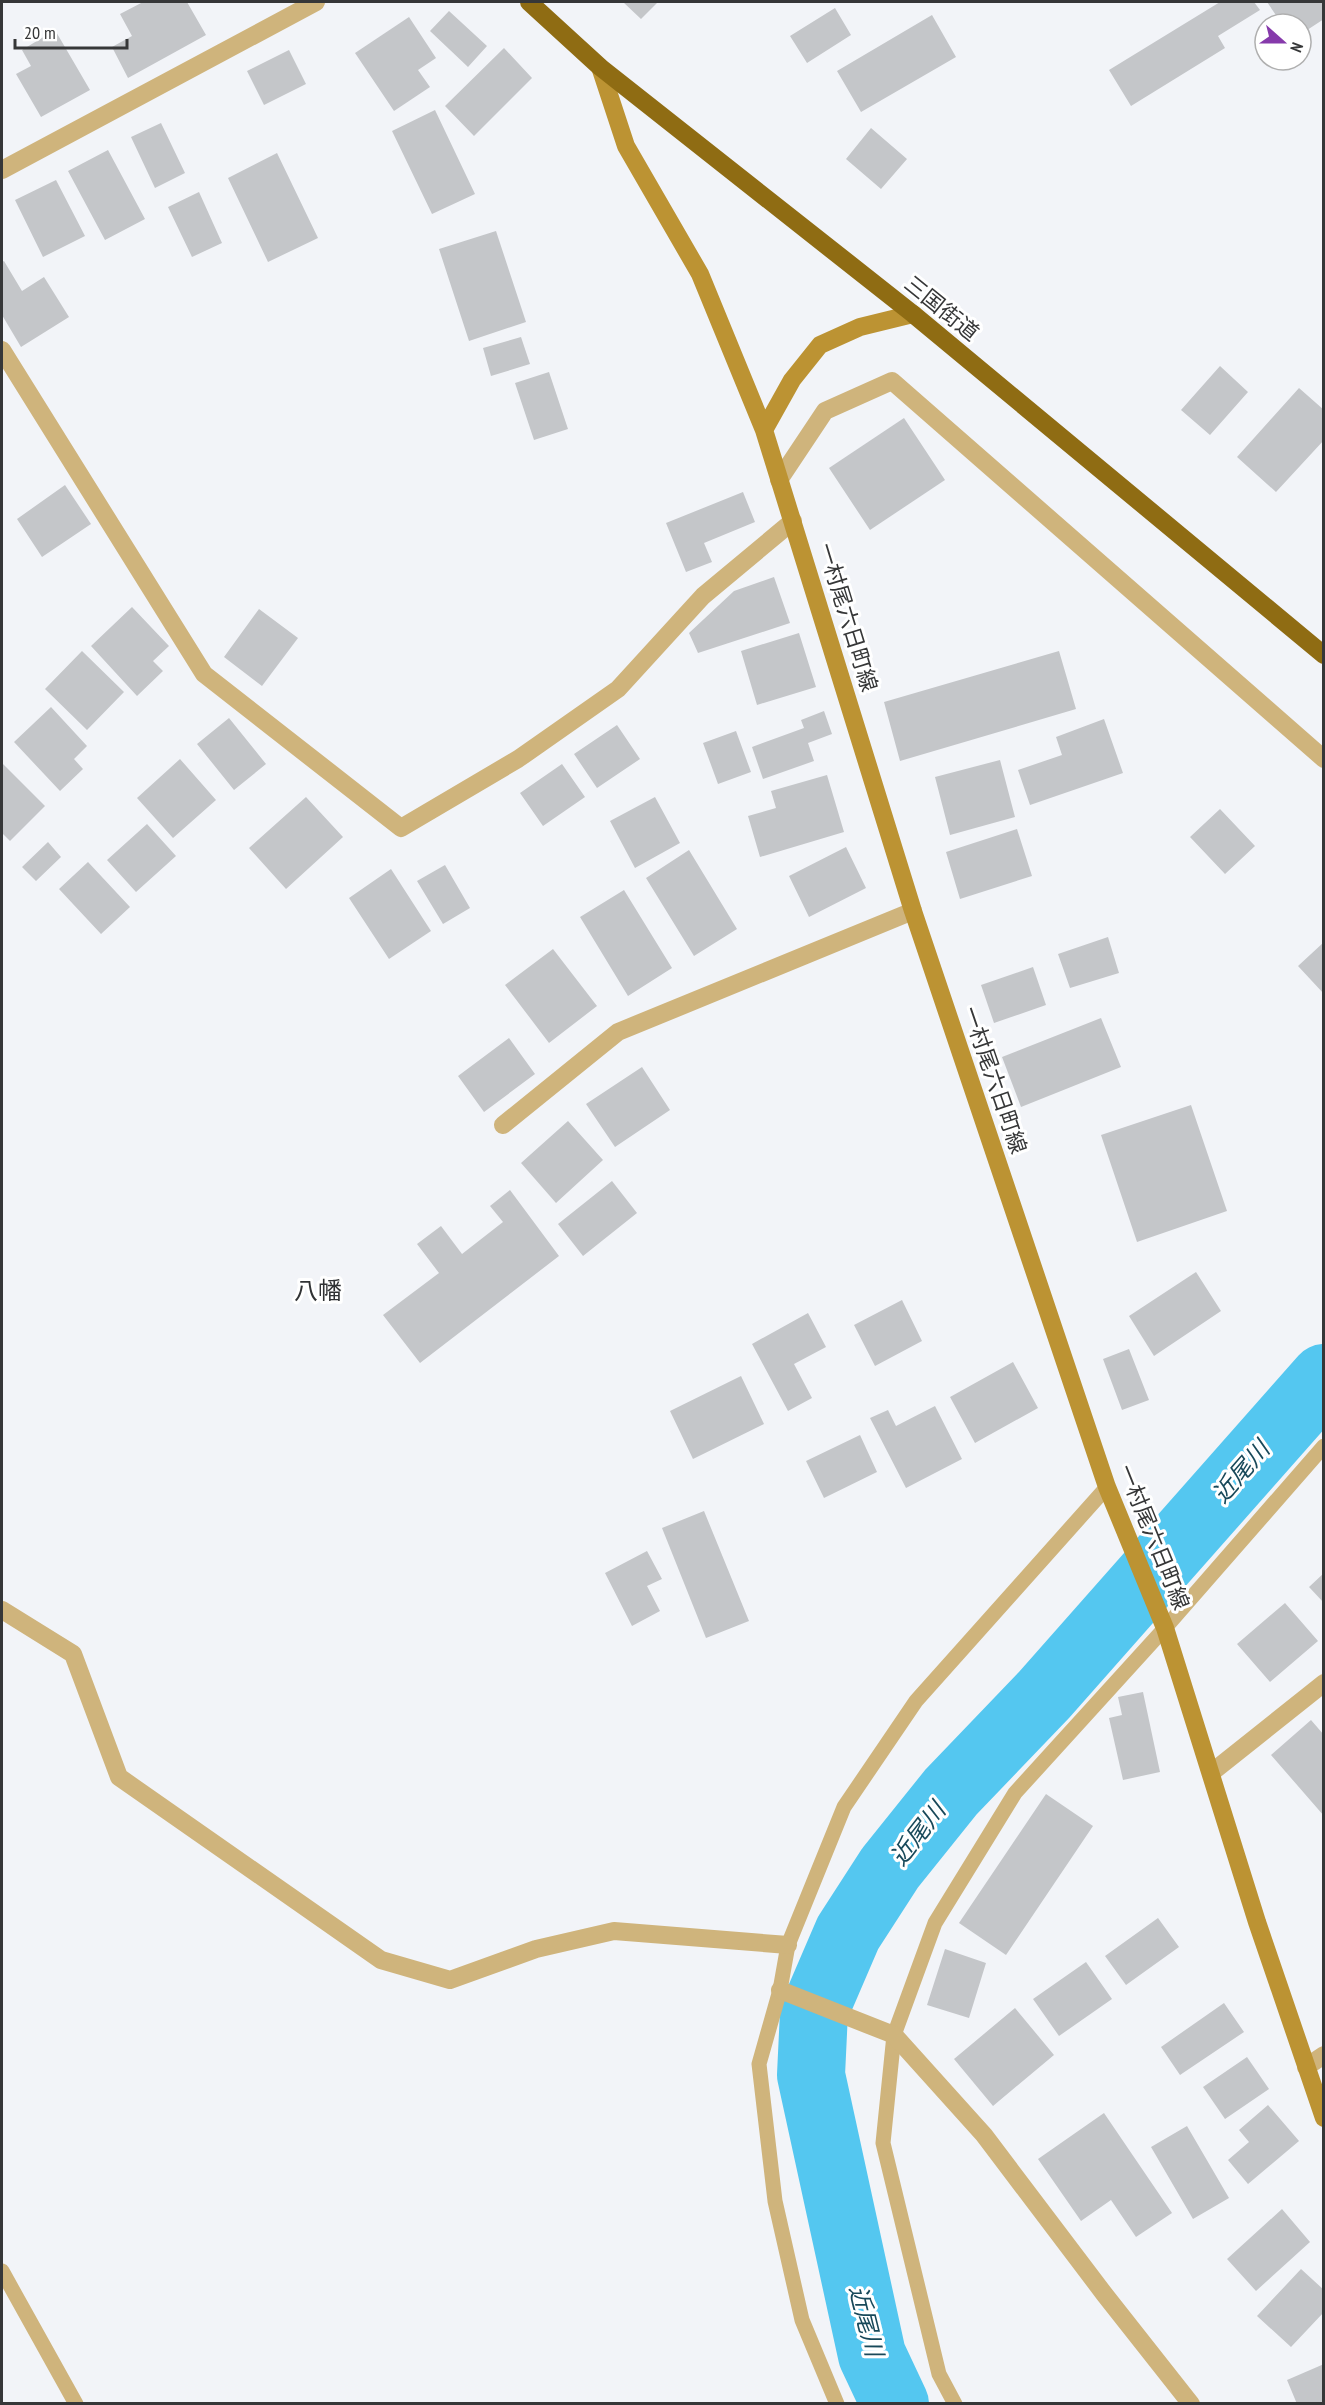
<svg xmlns="http://www.w3.org/2000/svg" width="1325" height="2405" font-family="'PT Sans Narrow','Noto Sans JP',sans-serif">
  <style>
    .lines { fill: none; stroke-linecap: round; stroke-linejoin: round }
    .river { stroke: #54c7f0; stroke-width: 68 }
    .building { fill: #c4c6c9 }
    .lane { stroke: #cfb47c; stroke-width: 15 }
    .street { stroke: #cfb47c; stroke-width: 18 }
    .secondary { stroke: #bc9333; stroke-width: 18 }
    .highway { stroke: #8f6c13; stroke-width: 18 }
    .labels { text-anchor: middle; stroke-width: 6; stroke-linejoin: round; paint-order: stroke }
    .street-label { font-size: 22px; fill: #363738; stroke: #fff }
    .neighbourhood-label { font-size: 24px; fill: #303234; stroke: #fff }
    .water-label { font-size: 24px; font-style: italic; fill: #18495a; stroke: #fff }
  </style>
  <rect width="100%" height="100%" fill="#f2f4f8"/>
  <g class="lines">
    <path class="river" d="M895,2404L872,2355L811,2075L814,2012L848,1933L890,1868L951,1792L1044,1695L1324,1378"/>
  </g>
  <path class="building" d="M143,2H187L206,35L128,78L112,47L132,36L120,14Z
    M623,2H658L641,19Z
    M1220,2H1254L1260,10L1218,36L1225,48L1131,106L1109,70Z
    M1267,2H1324V19L1301,34V24H1282Z
    M835,8L851,35L807,63L790,36Z
    M449,11L487,46L468,67L430,31Z
    M932,15L956,57L861,112L837,71Z
    M409,17L436,58L418,70L430,87L394,111L355,53Z
    M55,30L90,90L41,117L16,74L31,66L22,50Z
    M504,48L532,78L474,136L445,106Z
    M289,50L306,84L264,105L247,71Z
    M435,110L475,194L432,214L392,131Z
    M161,123L185,173L155,188L131,137Z
    M871,128L907,159L881,189L846,159Z
    M108,150L145,219L105,240L68,171Z
    M277,153L318,238L268,262L228,178Z
    M56,180L85,236L43,257L15,200Z
    M199,192L222,243L192,257L168,207Z
    M496,231L526,322L469,341L439,249Z
    M4,261L22,291L44,277L69,317L21,347L2,315V262Z
    M521,337L530,364L491,376L483,348Z
    M1220,366L1248,392L1210,435L1181,410Z
    M549,372L568,429L534,440L515,383Z
    M1299,388L1324,410V440L1276,492L1237,457Z
    M904,418L945,480L870,530L829,468Z
    M65,485L91,524L42,557L17,519Z
    M743,492L755,522L704,543L712,562L686,572L666,523Z
    M774,577L790,623L698,653L689,633L734,591Z
    M132,607L169,646L153,661L163,671L137,696L91,646Z
    M259,609L298,638L262,686L224,657Z
    M799,633L816,687L757,705L741,651Z
    M82,651L124,692L87,730L45,689Z
    M1059,651L1076,709L900,761L884,702Z
    M51,707L87,746L74,759L83,769L60,791L14,742Z
    M824,711L832,734L808,743L814,761L763,779L752,747L804,728L801,720Z
    M229,718L266,764L234,790L197,744Z
    M1104,719L1123,773L1030,805L1018,770L1062,755L1056,737Z
    M617,725L640,759L597,788L574,754Z
    M736,731L751,772L718,784L703,743Z
    M180,759L216,800L173,838L137,798Z
    M1000,760L1015,817L950,835L935,777Z
    M2,763L45,806L10,841L2,833Z
    M562,764L585,797L543,826L520,793Z
    M827,775L844,832L760,857L748,816L776,808L771,791Z
    M306,797L343,837L286,889L249,848Z
    M655,797L680,843L635,868L610,821Z
    M1220,809L1255,846L1225,874L1190,837Z
    M147,824L176,856L136,892L107,860Z
    M1017,829L1032,876L960,899L946,852Z
    M48,842L61,857L36,881L22,867Z
    M846,847L866,888L809,917L789,876Z
    M689,850L737,929L694,956L646,878Z
    M88,862L130,907L101,934L59,889Z
    M445,865L470,908L443,924L417,881Z
    M391,869L431,931L389,959L349,898Z
    M624,890L672,968L628,996L580,917Z
    M1108,937L1119,973L1070,988L1058,954Z
    M1324,942V994L1298,966Z
    M553,949L597,1006L549,1043L505,985Z
    M1033,967L1046,1005L994,1023L981,985Z
    M1101,1018L1121,1067L1021,1107L1002,1057Z
    M509,1038L535,1074L484,1112L458,1076Z
    M642,1067L670,1110L615,1147L586,1104Z
    M1191,1105L1227,1211L1137,1242L1101,1135Z
    M568,1121L603,1160L556,1203L521,1163Z
    M612,1181L637,1213L583,1256L558,1224Z
    M510,1190L559,1256L420,1363L383,1315L439,1273L417,1244L441,1226L462,1254L503,1222L490,1206Z
    M1196,1272L1221,1311L1154,1356L1129,1316Z
    M902,1300L922,1341L875,1366L854,1325Z
    M808,1313L826,1347L794,1364L812,1398L788,1411L752,1344Z
    M1129,1349L1149,1400L1122,1410L1103,1359Z
    M1013,1362L1038,1408L975,1443L950,1397Z
    M741,1376L764,1424L693,1459L670,1411Z
    M935,1406L962,1459L906,1488L870,1418L888,1410L896,1426Z
    M860,1435L877,1472L824,1498L806,1461Z
    M704,1511L749,1621L706,1638L662,1528Z
    M647,1551L662,1579L647,1586L660,1611L632,1626L605,1573Z
    M1324,1573V1603L1309,1587Z
    M1285,1603L1318,1641L1270,1682L1237,1644Z
    M1143,1692L1160,1772L1123,1780L1109,1718L1122,1715L1118,1697Z
    M1311,1720L1324,1735V1816L1271,1755Z
    M1046,1794L1093,1826L1006,1955L959,1923Z
    M1158,1918L1179,1947L1126,1985L1105,1956Z
    M945,1949L986,1963L969,2018L927,2005Z
    M1086,1962L1112,1999L1059,2036L1033,1999Z
    M1224,2003L1244,2032L1180,2075L1161,2047Z
    M1015,2008L1054,2055L993,2106L954,2059Z
    M1247,2057L1269,2089L1225,2119L1203,2087Z
    M1268,2105L1299,2141L1248,2184L1228,2160L1249,2142L1239,2130Z
    M1104,2113L1172,2213L1136,2237L1111,2200L1081,2221L1038,2159Z
    M1187,2126L1229,2198L1193,2219L1151,2147Z
    M1282,2209L1310,2242L1256,2291L1227,2259Z
    M1301,2269L1324,2290V2312L1291,2347L1257,2316Z
    M1324,2364V2404H1297L1287,2380Z"/>
  <g class="lines">
    <path class="lane" d="M2,2271L76,2404
      M837,2404L802,2320L775,2201L759,2064L780,1990L788,1945L844,1807L916,1701L1107,1487
      M955,2404L939,2374L883,2143L894,2035L935,1923L1015,1793L1165,1628L1324,1446"/>
    <path class="street" d="M2,170L316,2
      M2,350L204,674L401,828L518,759L618,689L703,596L793,521
      M779,480L825,411L892,381L1324,759
      M503,1125L618,1032L913,911
      M2,1610L73,1654L119,1777L381,1960L450,1980L536,1949L614,1931L788,1945
      M1211,1773L1324,1683
      M780,1990L894,2035L984,2135L1105,2295L1191,2404
      M1306,2067L1324,2055"/>
    <path class="secondary" d="M600,67L626,146L700,274L764,430L913,911L1107,1487L1165,1628L1257,1922L1324,2118
      M764,430L792,380L820,345L860,327L913,314"/>
    <path class="highway" d="M529,2L600,67L913,314L1324,655"/>
  </g>
  <g class="labels">
    <g class="street-label">
      <text transform="translate(942 308) rotate(39)" y="8">三国街道</text>
      <text transform="translate(848 617) rotate(73)" y="8">一村尾六日町線</text>
      <text transform="translate(995 1080) rotate(71)" y="8">一村尾六日町線</text>
      <text transform="translate(1154 1537) rotate(68)" y="8">一村尾六日町線</text>
    </g>
    <g class="neighbourhood-label">
      <text x="318" y="1299">八幡</text>
    </g>
    <g class="water-label">
      <text transform="translate(1241 1472) rotate(-49)" y="8">近尾川</text>
      <text transform="translate(918 1834) rotate(-52)" y="8">近尾川</text>
      <text transform="translate(866 2321) rotate(76)" y="8">近尾川</text>
    </g>
  </g>
  <rect width="1325" height="2405" fill="none" stroke="#363738" stroke-width="6"/>
  <g transform="translate(1283 42) rotate(111)"><circle r="28" fill="#ffffff" stroke="#afafaf" stroke-width="1.5"/>
  <path d="M0-4.5L10 22L0 15L-10 22Z" fill="#863aab"/>
  <text y="-9" font-size="16" font-weight="bold" text-anchor="middle" fill="#363738">N</text>
  </g>
  <path d="M15 39v9h112v-9" fill="none" stroke="#363738" stroke-width="3"/>
  <text x="24" y="39" font-size="18" fill="#363738" stroke="#ffffff" stroke-width="4.5" paint-order="stroke">20 m</text>
</svg>
